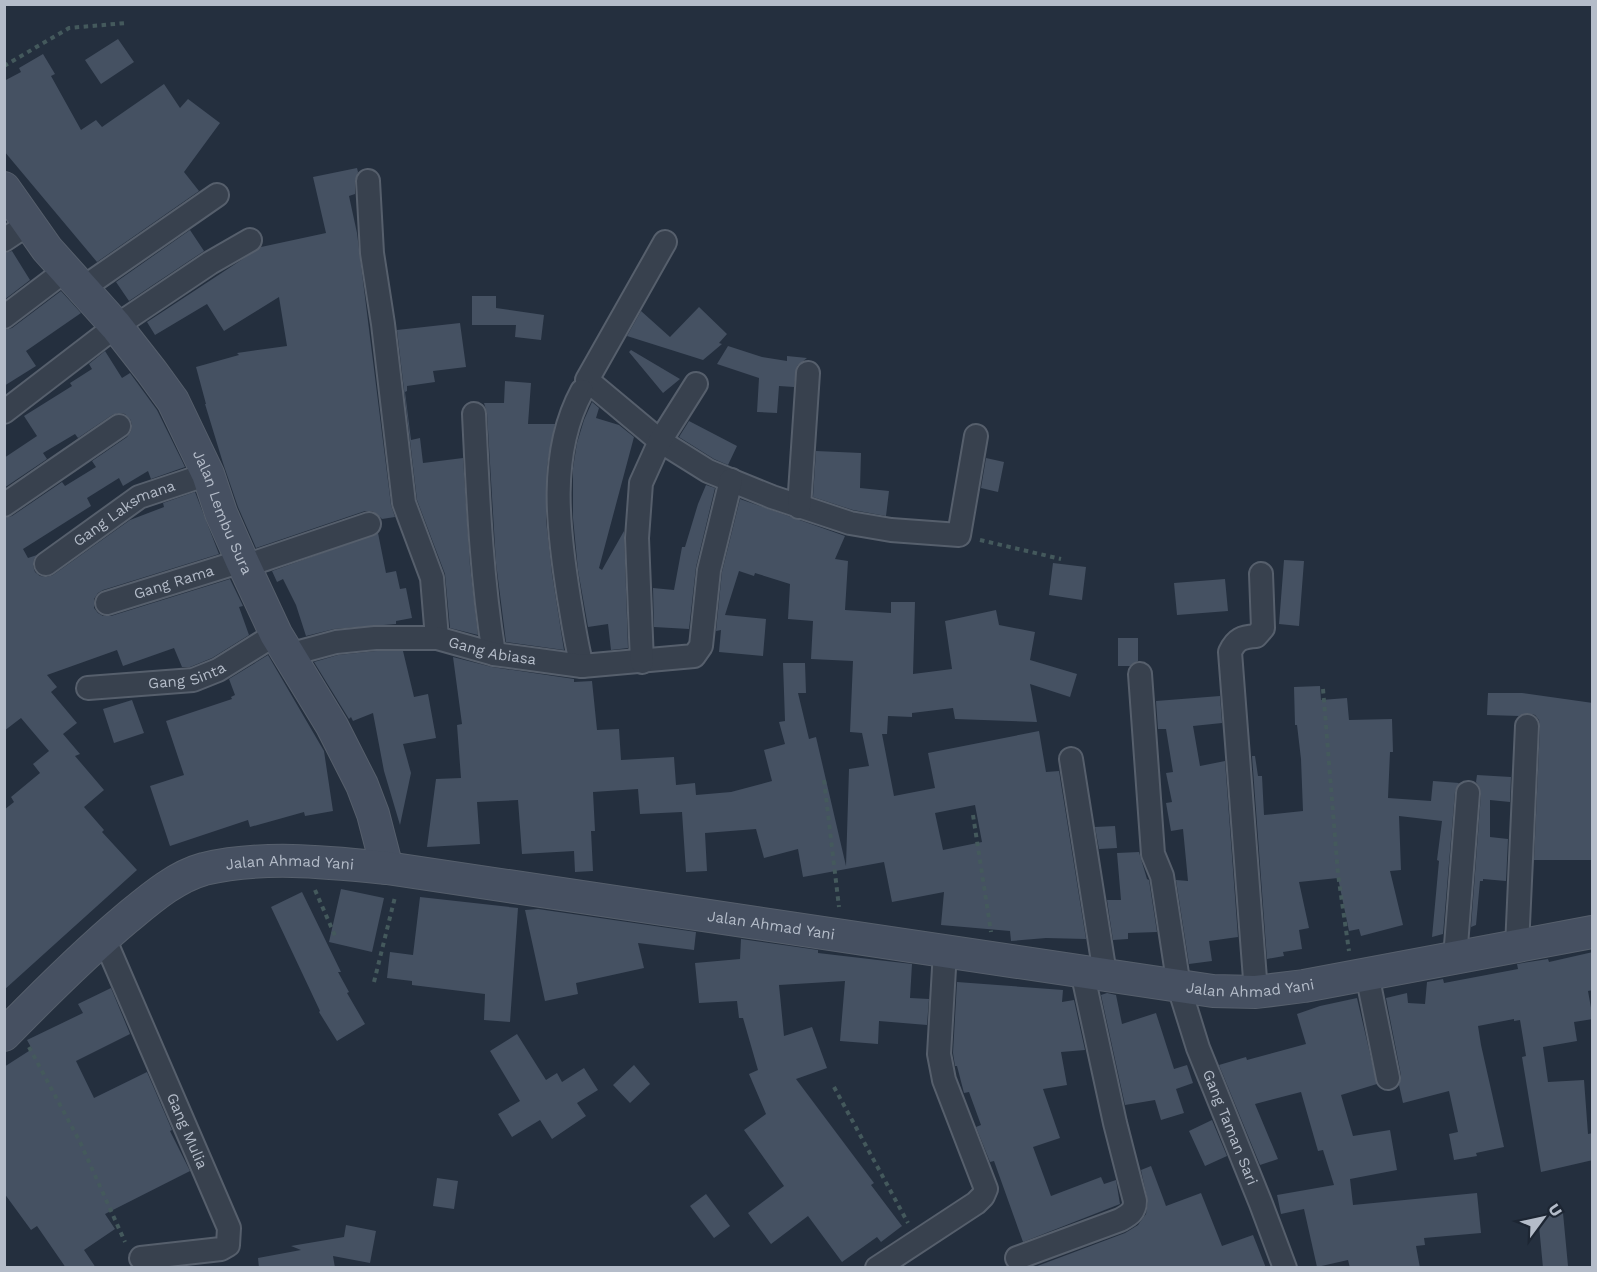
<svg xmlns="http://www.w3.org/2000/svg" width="1597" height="1272" font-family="'Work Sans',sans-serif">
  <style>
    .building { fill: #455162; fill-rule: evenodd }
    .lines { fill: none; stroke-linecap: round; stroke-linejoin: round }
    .street-casing { stroke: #565f6c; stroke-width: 26 }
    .secondary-casing { stroke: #565f6c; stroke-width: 34 }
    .path { stroke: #44595c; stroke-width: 4; stroke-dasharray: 4.5 4.5; stroke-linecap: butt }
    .street { stroke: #38414e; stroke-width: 22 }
    .secondary { stroke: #465061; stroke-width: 32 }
    .labels { text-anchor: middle; stroke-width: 4.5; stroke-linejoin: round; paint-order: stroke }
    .street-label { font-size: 15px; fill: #b4bcc9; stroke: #1d2633 }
  </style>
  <rect width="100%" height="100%" fill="#242f3e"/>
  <path class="building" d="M118,39L134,62L101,84L85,60Z
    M43,54L55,74L51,76L81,130L96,120L102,127L164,84L180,108L188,99L220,123L184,172L199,191L97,262L4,151V81L21,72L19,68Z
    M357,168L358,172L355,182V194L349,196L357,233L391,505L395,517L382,519L377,514L372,511H365L256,548L238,507L223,463L205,404H206L196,367L239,355L237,353L287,346L279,297L224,331L207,304L155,335L147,322L261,247L326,233L313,177Z
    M190,230L204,251L129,301L116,282Z
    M12,251L30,280L4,300V253Z
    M61,291L81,313L26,351L36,366L4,386V330L12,328Z
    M472,296H496V308L544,315L541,340L515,337L516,325H472Z
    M699,307L727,334L719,343L722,344L703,360L627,336L641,311L670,337Z
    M460,323L466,367L433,371L435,382L407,386V391L405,392L411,440L420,438L423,463L463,458L470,566L478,635L450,628L445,574L417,500L397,330Z
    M728,346L762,357L787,361V356L807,358L797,366L794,387L779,386L777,413L757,412L759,378L717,364Z
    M631,350L680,379L663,393L629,352Z
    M105,351L122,378L130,373L157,410L185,467L151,479L148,471L123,486L119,478L87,498L91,506L23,549L28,558L37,555L34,559L33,566L35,572L40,576L47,577L53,575L130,520L164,507L163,503L195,492L219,554L103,590L98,593L94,599V608L98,613L103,616H111L230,579L243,606L239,607L249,635L212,658L190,667H182L174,648L123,666L117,650L47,675L57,687L51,692L77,723L63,734L80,754L75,756L104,790L84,807L104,830L102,832L137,870L4,990V810L14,802L11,797L40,773L33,764L49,751L21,718L4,731V518L12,516L62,482L65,486L96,467L92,461L127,437L131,431L132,424L130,419L125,414L119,413L112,415L78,438L75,434L43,453L47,459L4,488V458L37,436L24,416L72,386L70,383L92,369L89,364Z
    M505,381L531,383L528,424H555L547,465L546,520L552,574L564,650L506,642L496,563L487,413L484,403H504Z
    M592,402L599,408L596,418L619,425L634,437L599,568L602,570L624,531L628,648L611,650L608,624L588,627L578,570L573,518V468L577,443L584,420Z
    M689,421L737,446L728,465L714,459L679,437Z
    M816,451L861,453L860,488L889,491L886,516L853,510L813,497Z
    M986,458L1004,462L998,492L981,488Z
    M706,485L715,488L696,567L689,629L654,627L653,588L674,590L682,547H685L698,504Z
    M740,499L845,536L835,559L848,561L845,610L891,613V602H915L913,674L952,669L945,621L996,610L999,625L1035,632L1030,660L1077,674L1070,697L1030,684L1037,722L955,719L953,708L912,713V717L888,716L887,734H882L894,796L935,788L928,753L1039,731L1046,772L1059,771L1086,939L1046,938L1011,941L1010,931L941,925L944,892L892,902L884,862L803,877L798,849L764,858L756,829L705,833L707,871L686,872L682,812L640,814L638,789L593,792L595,831H591L593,871L575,872L574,851L522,854L518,800L477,802L480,844L427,847L436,779L461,778L457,725L462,724L453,657L492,667L574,679V682L592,681L597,730L619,729L621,760L674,757L676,785L695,783L696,795L731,792L772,781L764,750L785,744L779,722L785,721L783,663H805L806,693H798L809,739L816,737L846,866L849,769L869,766L862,733L850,732L853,661L811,659L813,621L788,619L790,584L755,573L754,576L739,571L725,615L766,619L763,656L719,652L721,630L716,631L722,572ZM975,805L982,842L943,850L935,813Z
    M378,533L386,573L396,571L400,589L406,588L412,618L396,621V624L334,629L306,636L296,605L283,579L277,582L272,571Z
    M1284,560L1304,561L1299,626L1279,624Z
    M1053,563L1086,567L1082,600L1049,595Z
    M1225,579L1228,611L1177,615L1174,583Z
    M1118,638H1138V661L1130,666H1118Z
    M376,651H403L414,697L428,694L436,738L403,744L411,773L400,825L384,771L373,713L353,721L351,717L349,719L314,662L338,655Z
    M268,655L324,751L333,811L305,816L304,812L250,827L248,820L170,846L150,786L184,775L166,721L232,699L231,697L235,695L229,679Z
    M1320,686L1321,700L1347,698L1349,720L1392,719L1393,752H1390L1388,798L1431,801L1433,781L1459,783L1455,792L1443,934L1432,937L1439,861L1437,860L1442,821L1399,816L1401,870L1390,871L1403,925L1361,936L1359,929L1349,931L1338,878L1299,882L1309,928L1299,930L1302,949L1283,952L1284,956L1267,959L1252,756H1255L1258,776H1262L1264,815L1303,811L1301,759L1297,725H1295L1294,687Z
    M1488,693H1522L1593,703V860H1534L1540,727L1539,720L1535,715L1528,713L1519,716L1487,715Z
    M1220,696L1222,723L1193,726L1200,766L1225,761L1238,937L1209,941L1212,961L1189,964L1176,880L1188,881L1183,829L1171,831L1166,803L1172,802L1166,773L1173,772L1166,729H1158L1156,701Z
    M132,700L144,733L114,743L103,709Z
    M1477,775L1511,777L1510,802L1490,800V837L1508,839L1506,881L1483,879V881H1480L1476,925L1471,927L1481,794L1480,788L1476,782Z
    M1115,826L1117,848L1099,849L1095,827Z
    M1139,852L1147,879L1149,880L1157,932L1128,933V939L1113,940L1107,900H1121L1117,853Z
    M341,889L384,898L372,952L329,942Z
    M302,892L341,972H338L349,992L347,993L365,1024L337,1041L319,1012L320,1011L271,907Z
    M420,897L518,908L510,1022L484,1020L485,994L412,985V981L387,978L390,952L413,955Z
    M538,909L696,932L694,950L638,943L644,968L576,983L578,994L545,1001L525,910Z
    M741,939L818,950V953L912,964L910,998L929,999L927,1025L879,1021L878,1044L840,1041L845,981L779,985L784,1036L812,1027L827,1068L796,1079L874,1183L871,1185L902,1226L881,1242L877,1237L842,1262L808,1216L771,1244L748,1213L784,1186L744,1130L766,1114L749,1074L758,1070L743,1018H739L737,1001L699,1003L695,963L740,959Z
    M1593,952V990L1588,991L1593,1019L1574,1022L1577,1041L1543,1047L1548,1082L1584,1080L1588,1134L1593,1133V1160L1541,1172L1522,1057L1526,1056L1520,1020L1514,1021V1019L1478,1026L1481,1045L1504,1147L1476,1153L1477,1156L1454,1160L1449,1134L1458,1132L1449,1091L1403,1103L1399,1085L1401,1075L1386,998L1407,993L1408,1003L1425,1004L1427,982L1443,979L1444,983L1518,969L1517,964L1548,959L1549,962Z
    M957,982L1063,990L1062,1002L1074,1000L1085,1050L1061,1052L1067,1085L1043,1089L1060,1138L1033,1147L1051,1196L1101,1177L1104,1184L1116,1180L1120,1204L1023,1242L994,1161L990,1162L976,1127L981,1125L969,1092L964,1093L957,1066H955L953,1053Z
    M111,988L130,1034L76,1061L94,1098L147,1072L172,1130L170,1131L190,1171L105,1214L115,1229L84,1250L96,1268H66L37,1226L31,1230L4,1193V1067L32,1049L27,1040L83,1013L78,1004Z
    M1107,993L1116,995L1122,1024L1156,1013L1174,1069L1187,1065L1193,1083L1176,1089L1184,1113L1161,1120L1155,1100L1125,1105L1101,995Z
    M1357,998L1377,1084L1341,1095L1353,1136L1390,1130L1397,1170L1350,1179L1353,1205L1477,1193L1481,1233L1424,1238L1425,1245L1416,1246L1420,1268H1350L1348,1260L1317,1267L1304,1209L1281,1214L1277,1195L1334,1185L1323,1150L1318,1151L1301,1092L1255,1104L1278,1159L1260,1165L1219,1065L1246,1057L1247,1060L1306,1044L1297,1014L1320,1006Z
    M517,1034L546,1080L557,1073L562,1082L584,1068L598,1090L577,1103L586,1116L552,1139L540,1120L512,1137L498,1114L520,1101L490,1051Z
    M634,1065L650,1084L630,1103L613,1085Z
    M1212,1120L1227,1156L1205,1166L1189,1131Z
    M1151,1166L1166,1206L1201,1193L1222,1246L1253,1235L1266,1268H1032L1125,1233L1138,1225L1146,1214L1148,1202L1141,1170Z
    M437,1178L458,1181L454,1209L433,1206Z
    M706,1194L730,1226L714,1238L690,1206Z
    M1563,1213L1568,1266L1543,1268L1538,1215Z
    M346,1225L376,1231L370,1263L333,1256L335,1268H259L258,1258L301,1250L291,1246L344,1237Z"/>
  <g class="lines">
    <defs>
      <g id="street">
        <path d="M368,181L372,253L383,324L404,503L432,578L437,638"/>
        <path d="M4,240L28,224"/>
        <path d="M665,242L587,380L660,441L708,471L772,497L850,523L891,530L959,535L976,436"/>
        <path d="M83,288L217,195"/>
        <path d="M4,317L66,270"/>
        <path d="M582,391C548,454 558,530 569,598C573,621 576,644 582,666"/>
        <path d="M4,412L116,326L210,263L250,240"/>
        <path d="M474,414C478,495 481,574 494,654"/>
        <path d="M4,505L119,426"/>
        <path d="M799,507L808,373"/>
        <path id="s1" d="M46,564L139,497L208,474"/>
        <path d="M245,566L369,524"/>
        <path id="s2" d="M107,603L242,561"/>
        <path id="s3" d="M288,655L336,642L375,638H437L494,654L582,666L694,656L701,646L709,570L731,480"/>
        <path d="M642,662L637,538L641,483L660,441L696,384"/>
        <path id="s4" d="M1140,674L1153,854L1162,876L1179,987L1198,1048L1261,1204L1285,1268"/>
        <path id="s5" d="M88,688L193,680L218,670L276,634"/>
        <path d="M1071,759L1105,974"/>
        <path id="s6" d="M104,938L229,1228L228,1245L221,1249L141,1258"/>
        <path d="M1517,947L1527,726"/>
        <path d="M1455,958L1468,793"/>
        <path d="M1367,974L1388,1078"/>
        <path d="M1256,992L1230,652C1236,639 1242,637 1256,636L1263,628L1261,574"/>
        <path d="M1017,1258L1120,1220C1129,1215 1135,1212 1135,1201L1115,1123L1082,971"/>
        <path d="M877,1268L976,1203L983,1196L986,1189L944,1080L939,1054L945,951"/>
      </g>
      <g id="secondary">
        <path id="s7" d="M4,188L47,249L116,326L152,372L173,401L208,474L221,513L242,561L276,634L332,726L362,785L373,814L387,868"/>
        <path id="s8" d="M4,1035C44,994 84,954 127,918C150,899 175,877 204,869C263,855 327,862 387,868L1213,991L1256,992L1304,986L1592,932"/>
      </g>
    </defs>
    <use href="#street" class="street-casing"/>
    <use href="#secondary" class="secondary-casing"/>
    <path class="path" d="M4,66L69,28L126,23
      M980,540L1061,559
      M1323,689L1338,874L1349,951
      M824,780L839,907
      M973,815L991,932
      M315,890L336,938
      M374,982L395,897
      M29,1047L80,1142L125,1242
      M834,1087L908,1223"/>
    <use href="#street" class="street"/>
    <use href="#secondary" class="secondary"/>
  </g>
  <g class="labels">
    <g class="street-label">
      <text dy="5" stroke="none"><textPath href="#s7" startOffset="394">Jalan Lembu Sura</textPath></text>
      <text dy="5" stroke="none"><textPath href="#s1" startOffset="94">Gang Laksmana</textPath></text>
      <text dy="5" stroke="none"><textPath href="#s2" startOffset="70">Gang Rama</textPath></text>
      <text dy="5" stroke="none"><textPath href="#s3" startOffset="208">Gang Abiasa</textPath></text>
      <text dy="5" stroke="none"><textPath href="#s5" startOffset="100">Gang Sinta</textPath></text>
      <text dy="5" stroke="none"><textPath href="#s8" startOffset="348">Jalan Ahmad Yani</textPath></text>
      <text dy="5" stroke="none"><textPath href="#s8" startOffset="834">Jalan Ahmad Yani</textPath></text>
      <text dy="5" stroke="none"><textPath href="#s8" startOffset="1318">Jalan Ahmad Yani</textPath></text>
      <text dy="5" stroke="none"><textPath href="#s4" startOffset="466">Gang Taman Sari</textPath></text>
      <text dy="5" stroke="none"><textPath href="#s6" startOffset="210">Gang Mulia</textPath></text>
    </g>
  </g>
  <rect width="1597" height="1272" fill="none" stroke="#b4bcc9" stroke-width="12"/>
  <g transform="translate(1543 1218) rotate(57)" stroke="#1d2633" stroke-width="4.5" paint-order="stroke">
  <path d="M0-4.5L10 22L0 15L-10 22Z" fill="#b4bcc9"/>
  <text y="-9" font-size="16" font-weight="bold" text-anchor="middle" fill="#b4bcc9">U</text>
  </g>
</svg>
